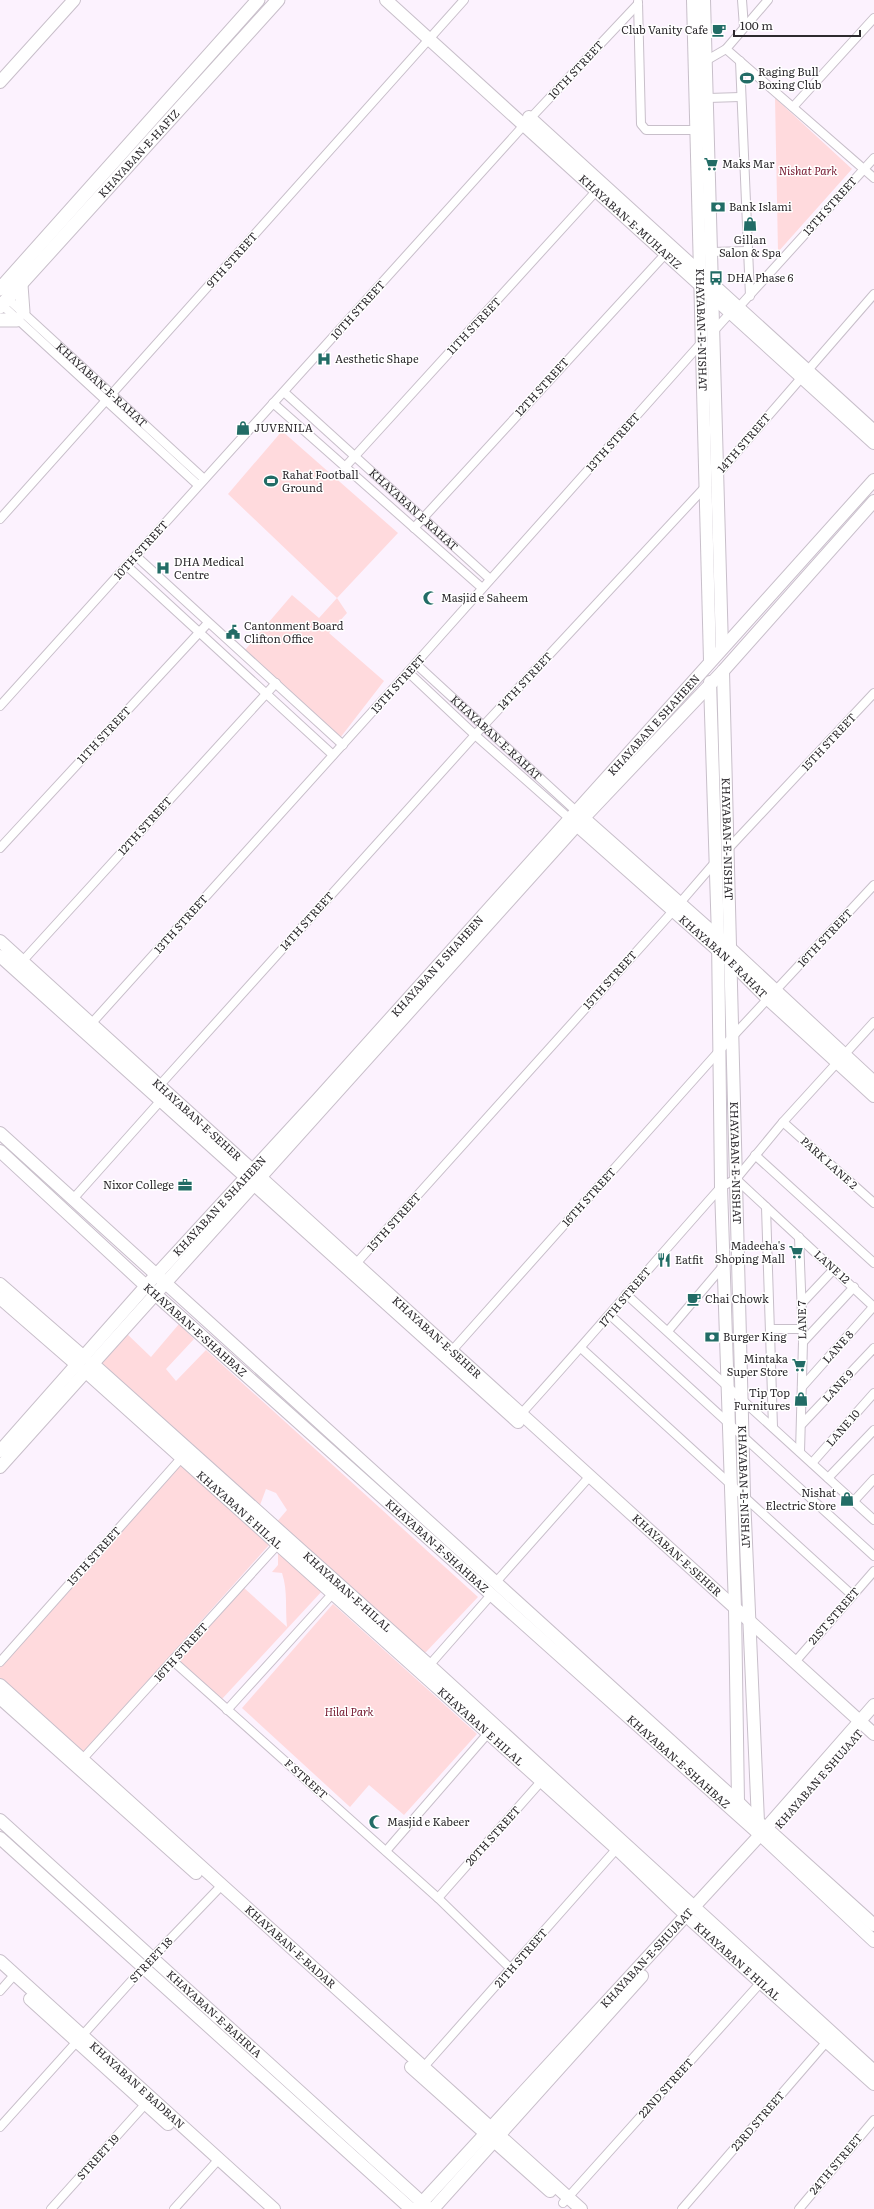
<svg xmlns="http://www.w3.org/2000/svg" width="874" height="2209" font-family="Literata,serif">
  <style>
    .green { fill: #ffdadd }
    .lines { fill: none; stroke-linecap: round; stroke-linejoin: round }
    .street-casing { stroke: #c8bfca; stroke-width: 10 }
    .secondary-casing { stroke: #c8bfca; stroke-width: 14 }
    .primary-casing { stroke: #c8bfca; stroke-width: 15 }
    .street { stroke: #fff; stroke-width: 8 }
    .secondary { stroke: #fff; stroke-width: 12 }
    .primary { stroke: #fff; stroke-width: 13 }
    .labels { text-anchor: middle; stroke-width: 3; stroke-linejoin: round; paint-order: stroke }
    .poi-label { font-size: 11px; fill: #2d2a2e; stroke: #fff; text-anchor: start }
    .street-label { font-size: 11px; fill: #2d2a2e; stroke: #fff }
    .park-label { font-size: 11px; font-style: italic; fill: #72142b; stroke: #fff }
  </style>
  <rect width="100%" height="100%" fill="#fcf2fe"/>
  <path class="green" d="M775,98L852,169L778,252Z
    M282,431L398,533L337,598L347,613L329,633L384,681L340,738L245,650L292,595L319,618L337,598L228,494Z
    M179,1324L194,1339L166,1369L176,1381L206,1350L478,1597L426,1652H420L275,1524L287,1510L276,1493L266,1489L260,1505H251L95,1363L125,1332L151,1357Z
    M181,1461L269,1545L83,1753L0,1680V1666Z
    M278,1547L323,1590L222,1699L177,1661L243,1587L287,1627C285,1609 288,1591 282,1573L272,1572L278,1565Z
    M333,1604L477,1734L404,1815L369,1785L350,1807L242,1708Z"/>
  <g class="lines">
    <defs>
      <g id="street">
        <path d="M742,0L744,27"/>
        <path d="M638,2L641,124L646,130H696"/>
        <path d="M726,49L874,178"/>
        <path d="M740,61L750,296"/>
        <path d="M702,63L726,49L768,0"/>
        <path d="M708,98L740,97"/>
        <path d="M793,107L874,18"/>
        <path d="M712,252L746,251"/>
        <path id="s1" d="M8,299L204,479"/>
        <path d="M2,305L198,485"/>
        <path d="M738,308L874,158"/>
        <path d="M712,333L731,312"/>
        <path id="s2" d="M284,392L490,579"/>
        <path d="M273,403L482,588"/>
        <path d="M345,467L599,188"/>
        <path d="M717,475L874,294"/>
        <path d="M0,519L464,0"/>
        <path d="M414,528L669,250"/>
        <path d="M136,556L343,745"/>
        <path d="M127,566L333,755"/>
        <path id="s3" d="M416,664L577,812"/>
        <path d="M408,672L475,735L570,819"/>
        <path d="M0,706L525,124L638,4"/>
        <path d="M0,848L208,623"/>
        <path d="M727,850L874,693"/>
        <path d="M19,965L276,683"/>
        <path d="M91,1024L408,672L703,341"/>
        <path d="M159,1086L484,725L707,485"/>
        <path d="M783,1122L874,1203"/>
        <path d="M755,1155L874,1263"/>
        <path d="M736,1179L874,1307"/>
        <path d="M73,1199L163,1098"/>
        <path d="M766,1207L773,1427"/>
        <path d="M799,1237L803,1342L800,1452"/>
        <path d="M353,1267L673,911L717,860"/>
        <path d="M626,1294L874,1520"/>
        <path d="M802,1303L834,1269"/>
        <path d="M610,1315L874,1556"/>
        <path d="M770,1329H803"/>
        <path d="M668,1331L724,1265"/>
        <path d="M803,1342L854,1287"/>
        <path d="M581,1348L852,1595"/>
        <path d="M449,1354L720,1050L874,885"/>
        <path d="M802,1387L874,1306"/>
        <path d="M521,1414C589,1339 654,1262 721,1187L736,1179L783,1122L874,1022"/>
        <path d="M802,1424L874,1348"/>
        <path d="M812,1463L874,1393"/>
        <path d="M828,1478L874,1430"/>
        <path d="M853,1502L874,1479"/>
        <path d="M496,1582L590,1476"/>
        <path d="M173,1661L438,1898L511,1969"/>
        <path d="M0,1662L184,1455"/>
        <path d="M795,1662L874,1571"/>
        <path d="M426,1669L491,1595"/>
        <path d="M227,1710L335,1591"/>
        <path d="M79,1763L281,1541"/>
        <path d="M386,1851L490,1731"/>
        <path d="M438,1898L545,1777"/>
        <path d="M0,1991L15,1974"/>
        <path d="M421,2070L620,1845"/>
        <path d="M0,2127L152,1958L222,1885"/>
        <path d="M563,2203L763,1980"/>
        <path d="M51,2209L149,2100"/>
        <path d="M174,2209L219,2159"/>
        <path d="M682,2209L829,2039"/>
        <path d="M799,2209L874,2120"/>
      </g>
      <g id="secondary">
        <path id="s4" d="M386,0L874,443"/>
        <path id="s5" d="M693,0L710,661"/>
        <path d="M704,0L722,648"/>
        <path d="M0,82L74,0"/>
        <path d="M529,117L874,431"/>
        <path id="s6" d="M723,671L744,1496L758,1822"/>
        <path d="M710,682L718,937L721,1187L735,1608L738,1802"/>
        <path d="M578,813L718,937L874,1082"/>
        <path id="s7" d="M572,821L730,961L769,1000L874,1096"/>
        <path id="s8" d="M0,941L874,1734"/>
        <path d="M0,956L518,1422"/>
        <path d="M0,1133L738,1802L758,1822L772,1833L874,1925"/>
        <path id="s9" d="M0,1151L146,1286L766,1840L874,1941"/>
        <path d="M0,1284L84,1357"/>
        <path d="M0,1298L77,1365"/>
        <path id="s10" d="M92,1363L429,1665L874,2071"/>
        <path id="s11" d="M85,1371L617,1849L692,1921L874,2084"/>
        <path id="s12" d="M0,1451L146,1286L318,1099L874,480"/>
        <path d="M0,1467L577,825L723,671L874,501"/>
        <path id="s13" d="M0,1685L581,2209"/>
        <path d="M0,1698L196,1873"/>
        <path id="s14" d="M0,1820L427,2207"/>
        <path d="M0,1838L411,2209"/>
        <path id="s15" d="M0,1961L274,2209"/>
        <path d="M30,1999L168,2124"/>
        <path d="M411,2067L550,2191"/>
        <path id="s16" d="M416,2209L760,1835L874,1705"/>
        <path d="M433,2209L642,1976"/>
      </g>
      <g id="primary">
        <path d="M21,285L23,312"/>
        <path d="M0,289L258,0"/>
        <path id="s17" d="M0,307L278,0"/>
        <path d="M0,320H17"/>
      </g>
    </defs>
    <use href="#street" class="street-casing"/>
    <use href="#secondary" class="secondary-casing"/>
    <use href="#primary" class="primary-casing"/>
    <use href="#street" class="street"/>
    <use href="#secondary" class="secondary"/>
    <use href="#primary" class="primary"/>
  </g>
  <defs>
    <symbol id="cafe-bare" viewBox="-9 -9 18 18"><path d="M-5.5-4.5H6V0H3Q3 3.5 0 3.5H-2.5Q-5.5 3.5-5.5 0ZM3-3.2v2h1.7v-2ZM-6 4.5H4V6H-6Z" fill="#226c66" stroke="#fff" stroke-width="2.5" paint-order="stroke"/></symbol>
    <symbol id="stadium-bare" viewBox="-9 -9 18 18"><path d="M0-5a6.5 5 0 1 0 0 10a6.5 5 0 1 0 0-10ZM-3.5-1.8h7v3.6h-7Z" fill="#226c66" stroke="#fff" stroke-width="2.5" paint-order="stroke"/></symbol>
    <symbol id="supermarket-bare" viewBox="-9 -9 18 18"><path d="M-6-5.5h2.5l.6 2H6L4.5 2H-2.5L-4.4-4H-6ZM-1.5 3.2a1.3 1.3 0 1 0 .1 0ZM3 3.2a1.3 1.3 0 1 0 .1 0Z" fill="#226c66" stroke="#fff" stroke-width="2.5" paint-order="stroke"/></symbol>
    <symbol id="bank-bare" viewBox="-9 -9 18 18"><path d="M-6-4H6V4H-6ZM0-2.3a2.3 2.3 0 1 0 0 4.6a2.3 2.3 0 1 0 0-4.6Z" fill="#226c66" stroke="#fff" stroke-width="2.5" paint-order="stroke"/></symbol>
    <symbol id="shop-bare" viewBox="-9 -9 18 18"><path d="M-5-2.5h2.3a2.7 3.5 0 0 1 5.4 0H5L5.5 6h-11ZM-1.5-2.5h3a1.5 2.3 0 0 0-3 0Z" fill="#226c66" stroke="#fff" stroke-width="2.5" paint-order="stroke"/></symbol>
    <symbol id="bus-bare" viewBox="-9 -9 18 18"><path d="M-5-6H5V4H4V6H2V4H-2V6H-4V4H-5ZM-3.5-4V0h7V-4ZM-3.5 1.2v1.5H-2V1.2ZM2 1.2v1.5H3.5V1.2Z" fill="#226c66" stroke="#fff" stroke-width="2.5" paint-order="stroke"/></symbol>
    <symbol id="hospital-bare" viewBox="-9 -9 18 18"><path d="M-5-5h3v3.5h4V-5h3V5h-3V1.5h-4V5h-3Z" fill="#226c66" stroke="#fff" stroke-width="2.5" paint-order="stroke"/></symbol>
    <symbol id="mosque-bare" viewBox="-9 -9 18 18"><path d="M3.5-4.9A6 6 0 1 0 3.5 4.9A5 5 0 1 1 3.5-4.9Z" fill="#226c66" stroke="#fff" stroke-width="2.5" paint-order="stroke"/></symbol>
    <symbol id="civic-bare" viewBox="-9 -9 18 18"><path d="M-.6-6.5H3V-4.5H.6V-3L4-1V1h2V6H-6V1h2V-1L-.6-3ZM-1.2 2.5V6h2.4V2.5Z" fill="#226c66" stroke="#fff" stroke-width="2.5" paint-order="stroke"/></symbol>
    <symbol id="office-bare" viewBox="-9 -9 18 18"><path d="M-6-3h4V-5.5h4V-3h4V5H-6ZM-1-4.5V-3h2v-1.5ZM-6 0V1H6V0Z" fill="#226c66" stroke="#fff" stroke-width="2.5" paint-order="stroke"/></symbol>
    <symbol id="restaurant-bare" viewBox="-9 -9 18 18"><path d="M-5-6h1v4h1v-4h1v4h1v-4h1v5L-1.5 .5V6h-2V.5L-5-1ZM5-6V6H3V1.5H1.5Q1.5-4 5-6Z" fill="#226c66" stroke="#fff" stroke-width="2.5" paint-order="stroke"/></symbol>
  </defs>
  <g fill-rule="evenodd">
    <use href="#cafe-bare" x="709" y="20" width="20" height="20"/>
    <use href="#stadium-bare" x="737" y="68" width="20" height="20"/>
    <use href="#supermarket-bare" x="701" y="154" width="20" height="20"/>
    <use href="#bank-bare" x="708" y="197" width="20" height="20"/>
    <use href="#shop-bare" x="740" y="214" width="20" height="20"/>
    <use href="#bus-bare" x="706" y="268" width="20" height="20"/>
    <use href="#hospital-bare" x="314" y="349" width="20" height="20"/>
    <use href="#shop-bare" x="233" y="418" width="20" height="20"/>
    <use href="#stadium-bare" x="261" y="471" width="20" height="20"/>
    <use href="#hospital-bare" x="153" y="558" width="20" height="20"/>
    <use href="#mosque-bare" x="420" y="588" width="20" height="20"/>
    <use href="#civic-bare" x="223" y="622" width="20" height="20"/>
    <use href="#office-bare" x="175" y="1175" width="20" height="20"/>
    <use href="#supermarket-bare" x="786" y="1242" width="20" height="20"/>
    <use href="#restaurant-bare" x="654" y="1250" width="20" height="20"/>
    <use href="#cafe-bare" x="684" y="1289" width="20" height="20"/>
    <use href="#bank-bare" x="702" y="1327" width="20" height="20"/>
    <use href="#supermarket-bare" x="789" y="1355" width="20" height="20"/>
    <use href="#shop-bare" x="791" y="1389" width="20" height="20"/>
    <use href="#shop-bare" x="837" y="1489" width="20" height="20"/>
    <use href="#mosque-bare" x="366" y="1812" width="20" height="20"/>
  </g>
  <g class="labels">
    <g class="poi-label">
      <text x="708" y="34" text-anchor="end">Club Vanity Cafe</text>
      <text x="758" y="76">Raging Bull<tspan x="758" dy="13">Boxing Club</tspan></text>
      <text x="722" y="168">Maks Mar</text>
      <text x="729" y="211">Bank Islami</text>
      <text x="750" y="244" text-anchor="middle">Gillan<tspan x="750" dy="13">Salon &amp; Spa</tspan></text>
      <text x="727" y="282">DHA Phase 6</text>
      <text x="335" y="363">Aesthetic Shape</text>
      <text x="254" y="432">JUVENILA</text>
      <text x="282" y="479">Rahat Football<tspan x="282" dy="13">Ground</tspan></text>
      <text x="174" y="566">DHA Medical<tspan x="174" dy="13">Centre</tspan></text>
      <text x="441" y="602">Masjid e Saheem</text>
      <text x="244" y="630">Cantonment Board<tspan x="244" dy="13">Clifton Office</tspan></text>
      <text x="174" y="1189" text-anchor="end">Nixor College</text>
      <text x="785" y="1250" text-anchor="end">Madeeha's<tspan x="785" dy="13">Shoping Mall</tspan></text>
      <text x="675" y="1264">Eatfit</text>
      <text x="705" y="1303">Chai Chowk</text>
      <text x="723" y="1341">Burger King</text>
      <text x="788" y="1363" text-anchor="end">Mintaka<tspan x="788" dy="13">Super Store</tspan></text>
      <text x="790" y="1397" text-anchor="end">Tip Top<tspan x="790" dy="13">Furnitures</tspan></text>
      <text x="836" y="1497" text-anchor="end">Nishat<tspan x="836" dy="13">Electric Store</tspan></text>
      <text x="387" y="1826">Masjid e Kabeer</text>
    </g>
    <g class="street-label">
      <text transform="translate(576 70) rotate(-47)" y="4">10TH STREET</text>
      <text dy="4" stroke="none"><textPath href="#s17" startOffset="207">KHAYABAN-E-HAFIZ</textPath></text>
      <text transform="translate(830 206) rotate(-48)" y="4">13TH STREET</text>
      <text dy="4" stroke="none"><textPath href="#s4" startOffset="330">KHAYABAN-E-MUHAFIZ</textPath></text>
      <text transform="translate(232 260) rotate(-48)" y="4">9TH STREET</text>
      <text transform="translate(358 310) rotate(-48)" y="4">10TH STREET</text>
      <text transform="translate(474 326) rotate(-47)" y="4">11TH STREET</text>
      <text dy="4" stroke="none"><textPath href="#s5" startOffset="330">KHAYABAN-E-NISHAT</textPath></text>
      <text dy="4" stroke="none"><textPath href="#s1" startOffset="127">KHAYABAN-E-RAHAT</textPath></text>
      <text transform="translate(542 387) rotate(-48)" y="4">12TH STREET</text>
      <text transform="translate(613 442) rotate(-48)" y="4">13TH STREET</text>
      <text transform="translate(744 443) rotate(-49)" y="4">14TH STREET</text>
      <text dy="4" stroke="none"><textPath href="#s2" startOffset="175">KHAYABAN E RAHAT</textPath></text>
      <text transform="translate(141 550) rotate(-48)" y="4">10TH STREET</text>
      <text transform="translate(525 681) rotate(-47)" y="4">14TH STREET</text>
      <text transform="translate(398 684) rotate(-48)" y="4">13TH STREET</text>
      <text dy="4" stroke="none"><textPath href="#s12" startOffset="977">KHAYABAN E SHAHEEN</textPath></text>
      <text transform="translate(104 735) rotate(-47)" y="4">11TH STREET</text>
      <text dy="4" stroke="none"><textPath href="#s3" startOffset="109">KHAYABAN-E-RAHAT</textPath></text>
      <text transform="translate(829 742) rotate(-47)" y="4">15TH STREET</text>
      <text transform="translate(145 826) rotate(-48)" y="4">12TH STREET</text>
      <text dy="4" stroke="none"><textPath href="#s6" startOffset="168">KHAYABAN-E-NISHAT</textPath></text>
      <text transform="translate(307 921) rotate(-48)" y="4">14TH STREET</text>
      <text transform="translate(181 924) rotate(-48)" y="4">13TH STREET</text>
      <text transform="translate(825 938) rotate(-47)" y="4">16TH STREET</text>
      <text dy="4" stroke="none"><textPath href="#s7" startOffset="203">KHAYABAN E RAHAT</textPath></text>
      <text dy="4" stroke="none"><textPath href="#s12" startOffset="653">KHAYABAN E SHAHEEN</textPath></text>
      <text transform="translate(610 980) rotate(-48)" y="4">15TH STREET</text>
      <text dy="4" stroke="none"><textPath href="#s8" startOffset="266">KHAYABAN-E-SEHER</textPath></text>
      <text dy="4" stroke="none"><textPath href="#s6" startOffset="492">KHAYABAN-E-NISHAT</textPath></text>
      <text transform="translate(829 1163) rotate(42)" y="4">PARK LANE 2</text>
      <text transform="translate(589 1197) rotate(-48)" y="4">16TH STREET</text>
      <text dy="4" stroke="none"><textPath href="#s12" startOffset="329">KHAYABAN E SHAHEEN</textPath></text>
      <text transform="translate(394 1222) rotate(-48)" y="4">15TH STREET</text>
      <text transform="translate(832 1267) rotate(42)" y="4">LANE 12</text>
      <text transform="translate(625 1297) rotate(-50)" y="4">17TH STREET</text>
      <text transform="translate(802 1320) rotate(-91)" y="4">LANE 7</text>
      <text dy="4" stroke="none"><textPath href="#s9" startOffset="265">KHAYABAN-E-SHAHBAZ</textPath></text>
      <text dy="4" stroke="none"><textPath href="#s8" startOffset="590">KHAYABAN-E-SEHER</textPath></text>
      <text transform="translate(838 1347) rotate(-48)" y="4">LANE 8</text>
      <text transform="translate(838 1386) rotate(-47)" y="4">LANE 9</text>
      <text transform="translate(843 1428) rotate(-49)" y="4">LANE 10</text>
      <text dy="4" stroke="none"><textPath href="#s6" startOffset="816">KHAYABAN-E-NISHAT</textPath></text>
      <text dy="4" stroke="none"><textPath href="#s11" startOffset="208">KHAYABAN E HILAL</textPath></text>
      <text dy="4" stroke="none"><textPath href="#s9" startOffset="589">KHAYABAN-E-SHAHBAZ</textPath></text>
      <text dy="4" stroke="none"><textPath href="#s8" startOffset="914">KHAYABAN-E-SEHER</textPath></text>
      <text transform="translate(94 1556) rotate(-48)" y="4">15TH STREET</text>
      <text dy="4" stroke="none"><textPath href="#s10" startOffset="343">KHAYABAN-E-HILAL</textPath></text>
      <text transform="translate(834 1616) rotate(-49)" y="4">21ST STREET</text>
      <text transform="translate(181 1652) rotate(-48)" y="4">16TH STREET</text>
      <text dy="4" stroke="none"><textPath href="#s11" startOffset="532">KHAYABAN E HILAL</textPath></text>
      <text dy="4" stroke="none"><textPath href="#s9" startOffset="913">KHAYABAN-E-SHAHBAZ</textPath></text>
      <text transform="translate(306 1779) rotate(42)" y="4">F STREET</text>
      <text transform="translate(819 1779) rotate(-49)" y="4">KHAYABAN E SHUJAAT</text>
      <text transform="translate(493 1836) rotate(-48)" y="4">20TH STREET</text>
      <text dy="4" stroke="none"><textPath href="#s13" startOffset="391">KHAYABAN-E-BADAR</textPath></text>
      <text transform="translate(521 1958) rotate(-49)" y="4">21TH STREET</text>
      <text dy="4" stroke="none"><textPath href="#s16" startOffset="341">KHAYABAN-E-SHUJAAT</textPath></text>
      <text transform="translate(151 1960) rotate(-47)" y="4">STREET 18</text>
      <text dy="4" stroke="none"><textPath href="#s11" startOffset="880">KHAYABAN E HILAL</textPath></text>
      <text dy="4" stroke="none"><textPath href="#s14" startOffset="289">KHAYABAN-E-BAHRIA</textPath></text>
      <text dy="4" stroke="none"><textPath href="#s15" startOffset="185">KHAYABAN E BADBAN</textPath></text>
      <text transform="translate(666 2088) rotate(-48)" y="4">22ND STREET</text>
      <text transform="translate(758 2121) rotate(-49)" y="4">23RD STREET</text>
      <text transform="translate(98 2157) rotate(-48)" y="4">STREET 19</text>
      <text transform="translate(836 2164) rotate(-50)" y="4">24TH STREET</text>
    </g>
    <g class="park-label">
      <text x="808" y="175">Nishat Park</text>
      <text x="349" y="1716">Hilal Park</text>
    </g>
  </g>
  <path d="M734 30v6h126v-6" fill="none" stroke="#2d2a2e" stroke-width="2"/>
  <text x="740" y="30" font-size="12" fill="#2d2a2e" stroke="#ffffff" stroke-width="3" paint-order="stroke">100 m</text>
</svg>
